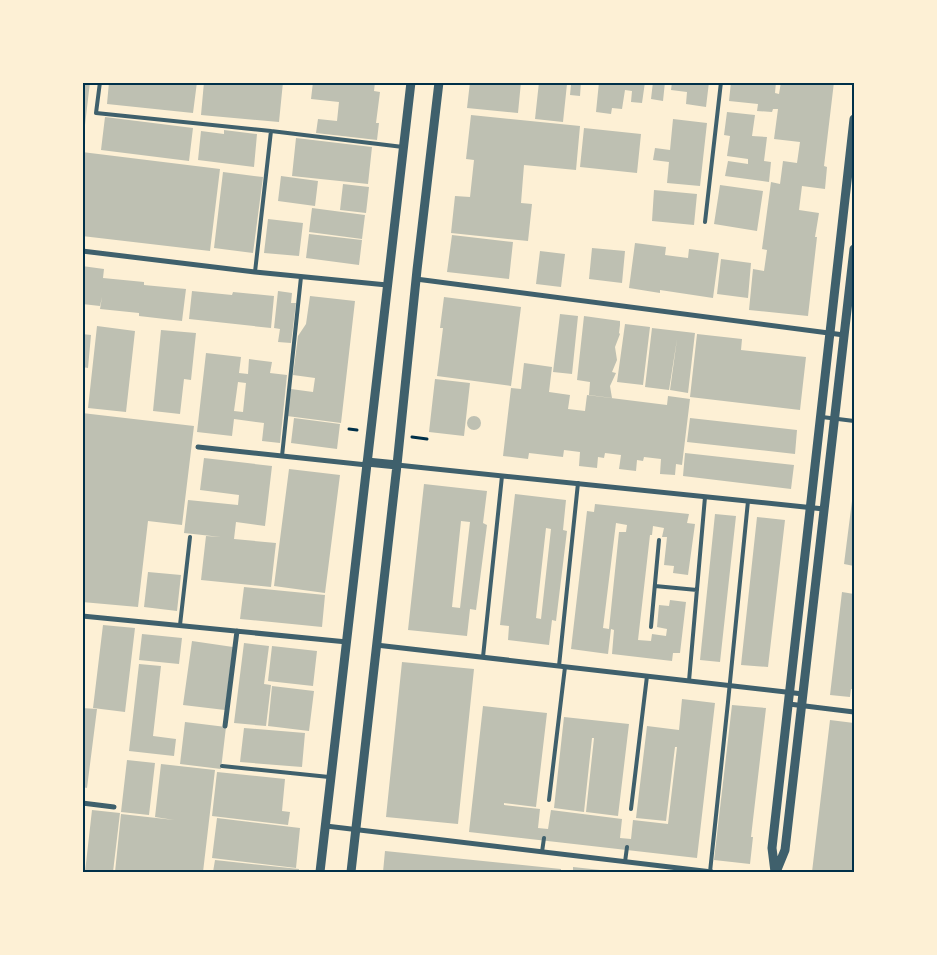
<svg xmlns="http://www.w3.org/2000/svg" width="937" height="955" font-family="'Sofia Sans Condensed',sans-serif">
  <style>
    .building { fill: #bec0b2; fill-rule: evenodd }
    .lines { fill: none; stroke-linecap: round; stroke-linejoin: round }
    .path { stroke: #003049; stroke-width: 3 }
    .service { stroke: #3f606c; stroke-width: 4 }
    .minor { stroke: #3f606c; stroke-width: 5 }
    .tertiary { stroke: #3f606c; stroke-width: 9 }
    .neatline { fill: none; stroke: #003049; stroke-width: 2 }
  </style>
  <rect width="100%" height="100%" fill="#fdf0d5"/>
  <path class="building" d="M82,82H90L85,125H82Z
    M109,82H197L193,113L107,104Z
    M204,82H283L279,122L201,115Z
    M313,82H375L374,91L380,92L376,123H379L377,140L316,133L318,119L337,121L339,102L311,99Z
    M470,82H521L518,113L467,108Z
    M539,82H581L580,96L570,95L571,85L567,84L563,122L535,119Z
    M599,82H645L642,103L631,102L632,91L625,90L622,109L612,108L611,114L596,112Z
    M653,82H665L663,101L651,99Z
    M672,82H709L706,107L686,104L687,92L671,90Z
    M731,82H776L775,93L779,94L781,82H834L824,166L827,167L825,189L802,186L799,210L819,213L815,237H817L808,316L749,310L753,269L764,271L767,250L762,249L771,182L780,184L783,161L797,163L800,142L774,139L778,109H773L772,112L757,111L758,104L729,101Z
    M727,112L755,115L752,136L767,137L764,161L771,162L769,182L725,176L728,161L748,164V159L727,156L730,136L724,135Z
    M471,115L580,126L576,170L524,165L521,203L532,204L528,241L451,233L455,196L470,197L474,160L466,159Z
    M105,117L193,128L189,161L101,150Z
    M673,119L707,123L700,186L667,183L669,162L653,160L655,148L670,150Z
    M584,128L641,134L637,173L580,167Z
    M224,130L257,134L254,167L198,160L201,131L224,134Z
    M296,138L372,147L368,184L292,176Z
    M82,152L220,169L210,251L82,236Z
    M223,172L263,177L253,253L214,248Z
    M281,176L318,181L315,206L278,201Z
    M343,184L369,187L366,213L340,210Z
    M720,185L763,191L757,231L714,224Z
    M654,190L697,194L694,225L652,221Z
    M312,208L365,215L362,239L309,232Z
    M268,219L303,223L299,256L264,253Z
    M309,234L362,240L359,265L306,258Z
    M452,235L513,242L509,279L447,272Z
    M635,243L666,247L665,255L688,258L689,249L719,253L713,298L660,290V293L629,288Z
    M592,248L625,251L622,283L589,279Z
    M540,251L565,254L561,287L536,284Z
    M721,259L751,263L748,298L717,294Z
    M82,266L104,269L103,278L144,282V285L186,289L182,321L139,316V313L100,309L102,297L100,306L82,304Z
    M192,291L232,295L233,292L274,296L271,328L189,319Z
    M278,291L292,293L291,303H296L291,343L278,342L280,329L274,328Z
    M310,296L355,301L341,423L287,416L291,389L313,392L315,378L293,375L298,336L306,324Z
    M444,297L521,307L511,386L437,376L443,328H440Z
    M560,314L578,316L572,374L553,372Z
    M584,316L620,321V325L619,333L620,334L615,347L617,360L612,372L616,373L610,386L612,398L589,395L590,382L577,380Z
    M625,324L650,327L643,385L617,382Z
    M97,326L135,331L126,412L88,408Z
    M652,328L695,333L688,393L670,390L677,339L669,390L645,387Z
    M161,330L196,333L191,380L184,379L180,414L153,411Z
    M82,334L91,335L88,368L82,367Z
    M697,334L742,339L741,350L806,357L800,410L690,397Z
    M206,353L241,357L239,373L248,374L249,359L272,362L270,373L287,375L280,443L262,441L264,423L234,419L232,436L197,432ZM238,382L246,383L243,412L234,411Z
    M524,363L552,367L549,392L570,395L568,409L585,411L587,395L667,405L668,396L690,399L682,465L676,464L675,475L660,474L661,459L644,457L643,461L637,460L636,471L619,469L621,455L605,453L604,458L598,457L597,468L579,466L580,452L564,450L563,457L529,453L528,459L503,456L511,388L521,389Z
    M435,379L470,383L464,436L429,432Z
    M82,413L194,426L182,525L148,521L138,607L82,602Z
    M467 423a7 7 0 1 1 14 0a7 7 0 1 1-14 0Z
    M294,418L340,424L337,449L291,443Z
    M690,418L797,430L795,454L687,442Z
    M685,453L794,465L791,489L683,476Z
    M204,458L272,466L265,526L236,522L234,539L276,543L271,587L201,580L206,536L221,537L184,533L188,500L238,505L239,495L200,490Z
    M289,469L340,475L325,593L274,586Z
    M424,484L487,491L483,523L487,525L476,610L470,609L467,636L408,630ZM461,521L470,522L460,608L452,607Z
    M515,494L566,500L563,530L567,531L556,621L552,620L549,645L508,640L509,626L500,625ZM546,528L551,529L541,619L536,618Z
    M852,501H854V566L844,564Z
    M595,504L689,514L687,523L695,524L688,575L673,573L674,566L664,565L667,537H662L664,528L653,526L652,535H650L638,640L651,641L652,634L666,636L667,629L657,627L659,605L669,606L670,600L686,602L680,653H673L672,661L612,654L614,630L611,629L608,654L571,649L587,511L594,512ZM616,523L627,525L626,532H619L609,629L603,628Z
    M715,514L736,516L720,662L700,660Z
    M757,517L785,520L768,667L741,665Z
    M148,572L181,575L177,611L144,607Z
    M244,587L325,595L322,627L240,619Z
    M842,592L854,594V689H851L850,697L830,695Z
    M103,625L135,628L125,712L93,708Z
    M142,634L182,638L179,664L139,660Z
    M192,641L233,647L225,710L183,705Z
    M244,643L269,646L264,684L271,685L266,726L234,723Z
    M272,646L317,651L313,686L268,681Z
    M402,662L474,669L458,824L386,817Z
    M139,664L161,666L153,736L176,739L174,756L129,751Z
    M272,686L314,691L309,731L268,726Z
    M682,699L715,703L697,858L469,832L483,706L547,713L536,807L504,803V805L540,809L538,828L548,829L551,810L622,819L620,838L631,839L633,820L668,824L677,747H675L666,821L636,818L647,726L679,730Z
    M732,705L766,708L751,837H753L750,864L714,860Z
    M82,708L97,709L87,788L82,787Z
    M564,717L629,724L618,816L586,812L594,738H592L584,812L554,808Z
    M830,720L854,723V872H812Z
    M185,722L226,727L221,769L180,764Z
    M244,728L305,733L302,767L240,762Z
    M127,760L155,763L149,815L121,812Z
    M161,764L215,770L203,872H115L121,814L174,820L155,817Z
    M217,772L285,779L282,811L290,812L288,825L212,816Z
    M92,810L120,813L113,872H85Z
    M217,818L300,828L296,868L212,858Z
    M385,851L561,869V872H383Z
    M215,860L299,869V872H213Z
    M573,867L610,871V872H573Z"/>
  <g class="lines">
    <path class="path" d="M349,429L357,430
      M412,437L427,439"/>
    <path class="service" d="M100,82L96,113L271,131L403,147
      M705,222L721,82
      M255,272L271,131
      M822,417L854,421
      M282,456L301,277
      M655,586L697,590
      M180,625L190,537
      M651,627L659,540
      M483,657L502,476
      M559,666L578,483
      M689,681L705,497
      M222,766L329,777
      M549,800L565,667
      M631,809L647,676
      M542,852L544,838
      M625,862L627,847
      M710,872L728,702L748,501"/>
    <path class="minor" d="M82,251L255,272L387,285
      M416,279L844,335
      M198,447L367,465
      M397,465L824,509
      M82,616L347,642
      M376,645L803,694
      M789,704L854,712
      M225,726L237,631
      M82,803L114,807
      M326,826L712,872"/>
    <path class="tertiary" d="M367,462L397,465
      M320,872L411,82
      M351,872L397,465L417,270L439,82
      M775,872L772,848L854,119
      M776,872L785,850L854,249"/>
  </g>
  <rect width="937" height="955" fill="none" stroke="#fdf0d5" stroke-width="168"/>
  <rect x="84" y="84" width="769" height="787" class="neatline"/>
</svg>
